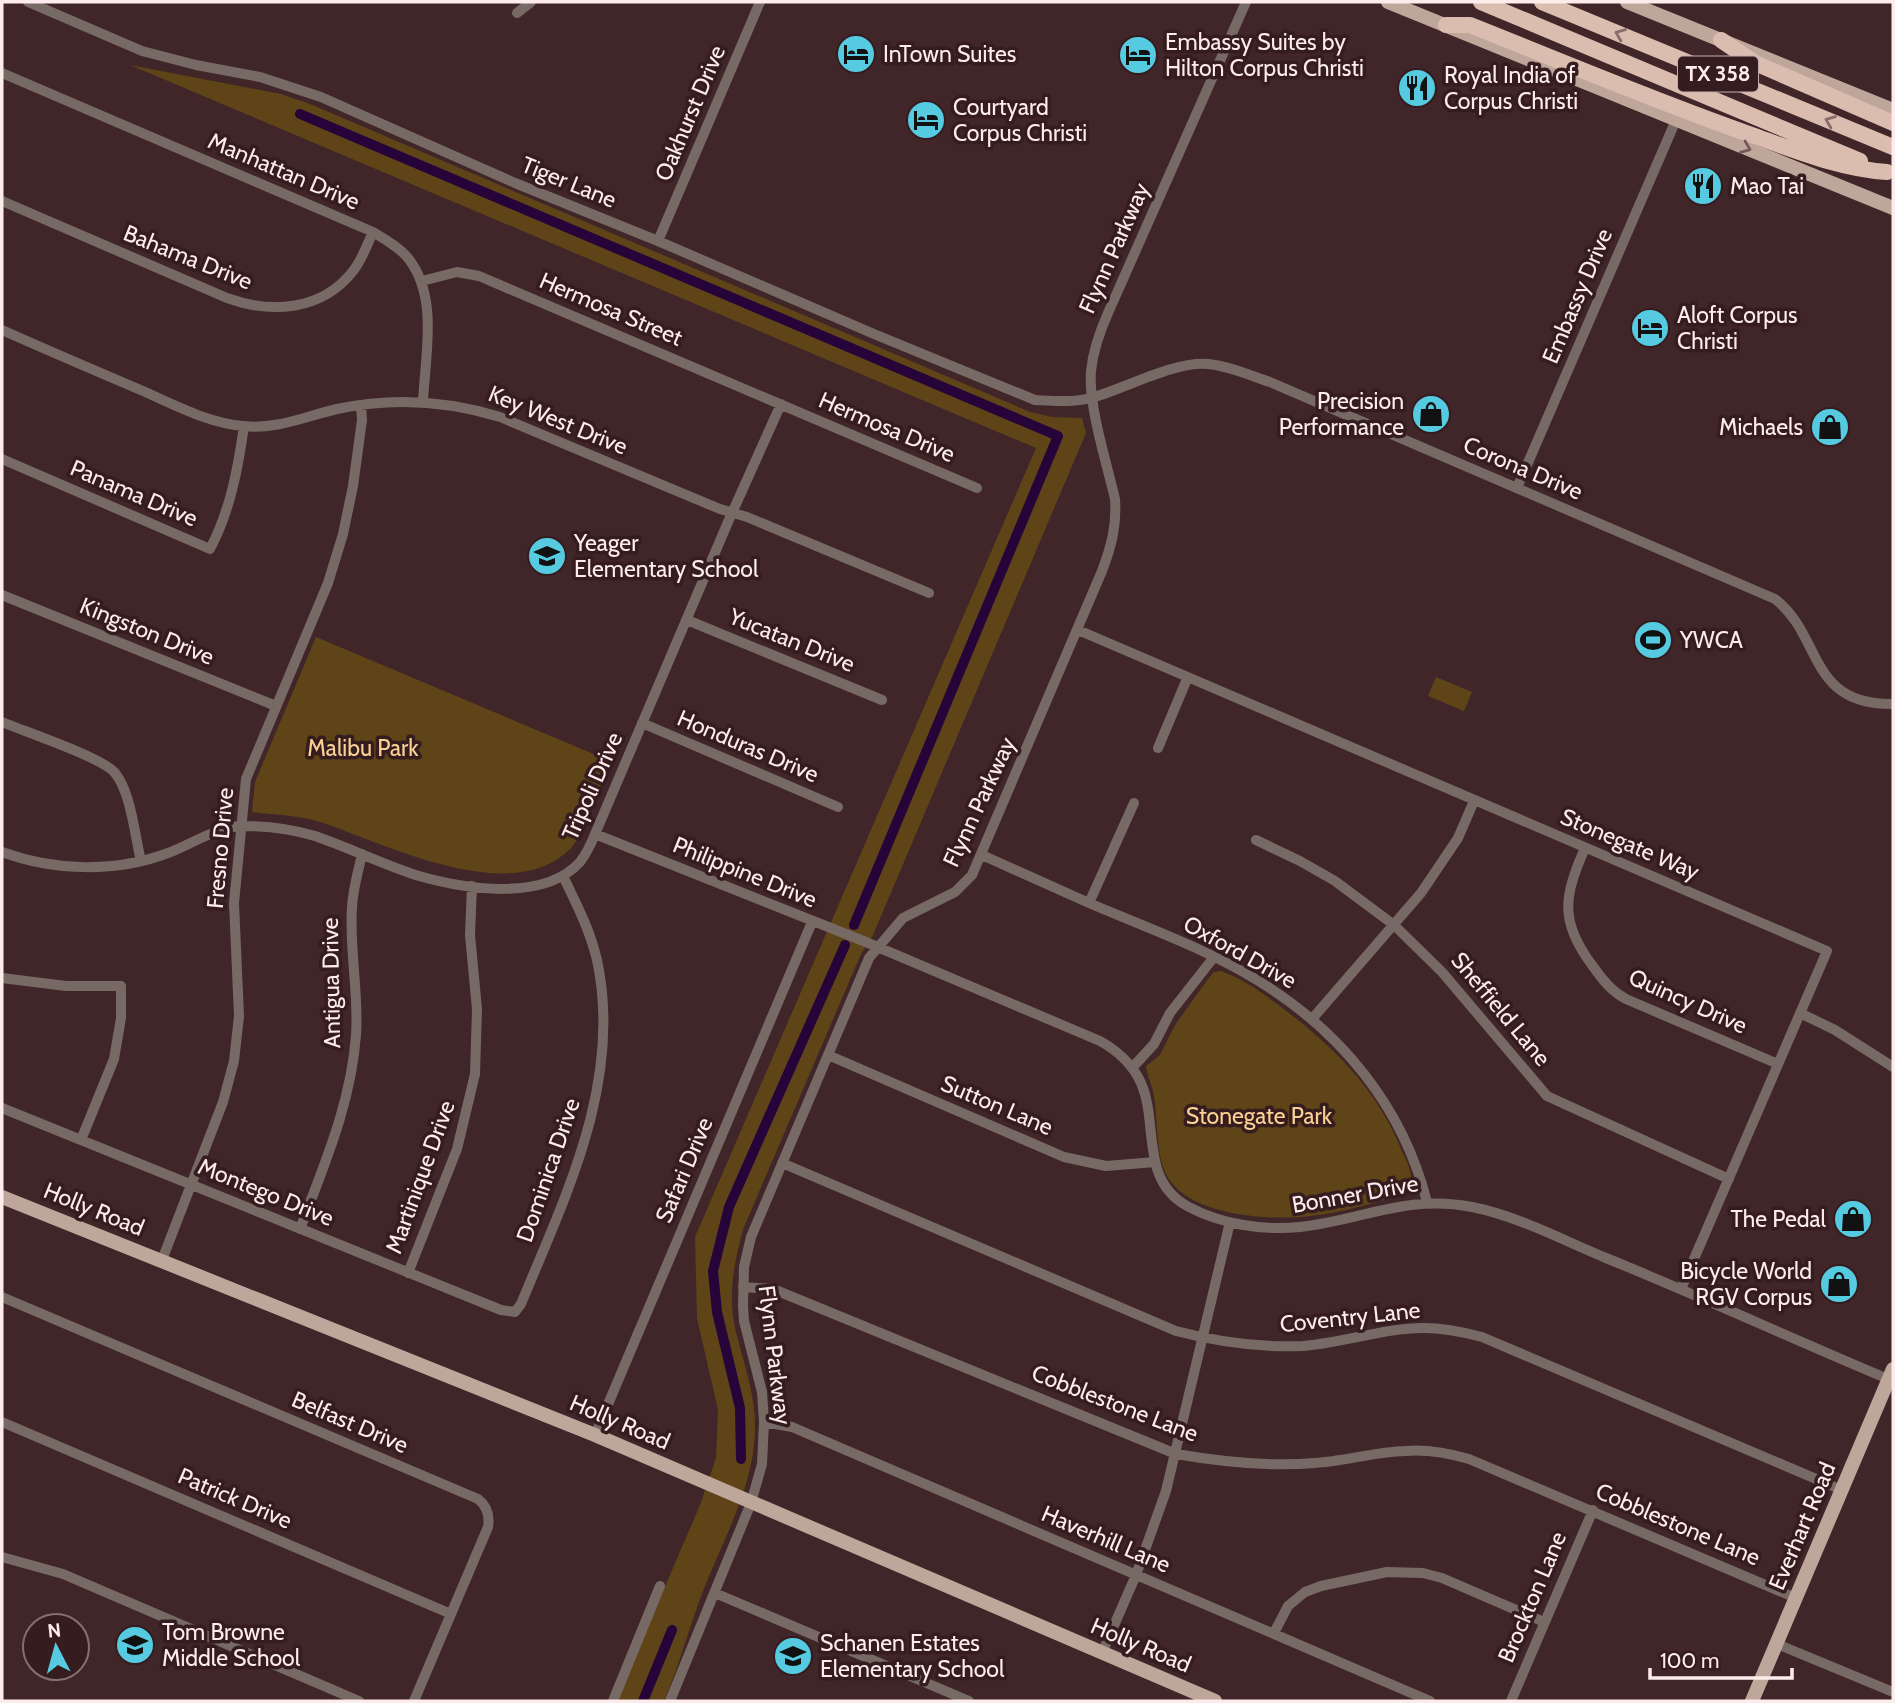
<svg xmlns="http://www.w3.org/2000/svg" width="1895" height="1703" font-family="Cabin,sans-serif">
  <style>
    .green { fill: #5f4417 }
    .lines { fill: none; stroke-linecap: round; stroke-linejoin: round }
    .canal { stroke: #26043a; stroke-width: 10 }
    .minor { stroke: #776a65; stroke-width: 10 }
    .major { stroke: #bfa69b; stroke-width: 14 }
    .highway { stroke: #dbbdb0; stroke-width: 16 }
    .oneway { stroke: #886c68 }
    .oneway2 { stroke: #735a57 }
    .labels { text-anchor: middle; stroke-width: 7; stroke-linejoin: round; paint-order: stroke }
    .shield { fill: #351c1f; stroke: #c2aeaf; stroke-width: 2 }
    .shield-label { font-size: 21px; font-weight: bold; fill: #feeced }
    .poi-label { font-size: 23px; fill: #feeced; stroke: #351c1f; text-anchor: start }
    .street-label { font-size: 23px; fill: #feeced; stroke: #351c1f }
    .park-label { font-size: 23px; fill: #fbd093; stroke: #351c1f }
  </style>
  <rect width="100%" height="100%" fill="#402629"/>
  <path class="green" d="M130,65L281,94L310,104L1030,412L1052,417L1082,418L1086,433L873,935L861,954L744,1227C734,1261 727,1297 736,1332C744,1365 756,1396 755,1430C754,1485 725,1536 705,1586C690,1624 680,1664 664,1701H616L700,1505L716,1458L718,1410L697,1318L695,1237L1036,448Z
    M316,637L610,761C603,779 582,837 571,848C511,909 387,844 320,822C299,815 274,815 252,812L255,782Z
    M1436,677L1472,692L1464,711L1428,696Z
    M1221,971C1243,979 1263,993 1281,1007C1332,1045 1377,1089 1401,1149C1405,1158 1412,1170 1411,1180C1410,1184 1406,1190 1404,1195C1374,1202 1342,1213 1310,1216C1270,1221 1189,1216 1167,1176C1154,1151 1159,1118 1153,1091C1151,1083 1147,1075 1146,1066L1160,1055L1175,1025L1208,979L1214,972Z"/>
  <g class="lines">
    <path class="canal" d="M300,114L1058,436L854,925
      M741,1459L740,1408L717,1312L713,1271L729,1207L845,945
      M643,1701L672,1630"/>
    <path class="minor" d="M28,2L142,51L196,65L260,77L321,97L515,183L658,241L874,334L1035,400C1055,401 1074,403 1094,397C1126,388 1175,361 1208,364C1229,366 1249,375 1270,382L1775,599C1823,636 1807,705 1893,704
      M517,13L531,2
      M2,73L373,232C386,240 399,247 408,258C439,297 425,356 423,402
      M2,201L227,298C271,314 322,311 353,271C362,260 367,245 373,232
      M658,241L760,2
      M422,281L457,272L479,276L977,488
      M2,330C49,351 96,371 143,391C175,405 208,423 243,426C276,430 306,416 337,409C393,397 445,400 500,417L720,509L747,517L929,593
      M2,459L210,549C230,511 238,469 244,426
      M1517,488L1676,120
      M2,595L276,706
      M687,620L882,700
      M1078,630L1827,951L1681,1289
      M2,722C23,731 104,758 115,773C131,792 135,837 141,861
      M642,723L838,807
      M1158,748L1187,679
      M595,834L861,940L1100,1041C1116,1050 1129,1061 1138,1077C1161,1118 1137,1178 1187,1206C1220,1224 1263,1231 1300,1227C1362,1220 1407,1194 1472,1207C1518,1216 1562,1240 1606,1258C1702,1297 1797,1341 1893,1381
      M1256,840L1300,861L1335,881L1394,925L1442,972L1547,1096L1729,1179
      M1585,848C1564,896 1559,921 1592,965C1602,979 1611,991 1626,999L1778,1064
      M2,852C54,871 115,873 168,853C192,844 216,827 242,826C266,826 292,829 315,836C350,848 384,865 419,876C465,889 544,902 580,862C587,853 591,844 595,834L728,522L781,404
      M982,855C1017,871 1053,887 1089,903C1145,927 1205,948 1257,980C1341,1031 1403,1107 1427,1202
      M1089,903L1134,803
      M2,978L66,986H121V1018L114,1059L81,1140
      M1800,1013L1835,1030L1893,1067
      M1312,1019L1421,893L1458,838L1474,801
      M828,1055L1064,1157L1106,1166L1155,1162
      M1132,1068L1154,1044L1170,1013L1214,957
      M2,1108L501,1310L515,1312L521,1304C566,1195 623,1081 597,960C590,930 576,903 563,876
      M782,1163L1176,1331C1218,1342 1259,1348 1303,1346C1344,1343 1383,1328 1424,1328C1444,1328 1463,1332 1482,1337L1842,1490
      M300,1229C324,1165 351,1104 356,1035C359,992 349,949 352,907C353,889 358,872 362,854
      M162,1260L223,1102L234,1061L239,1016L234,903L246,779L328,583L343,534L353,486L362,420L361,405
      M408,1273L457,1149L475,1074L477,1009L470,935L472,886
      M743,1287L773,1289L1176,1454C1222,1462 1268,1467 1315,1463C1345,1461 1375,1452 1405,1451C1427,1449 1448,1453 1469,1459L1796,1598
      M2,1297L478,1499C487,1506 490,1515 488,1527L414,1701
      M2,1422L451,1614
      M764,1422L792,1427L1430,1701
      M595,1435L812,922
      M2,1557L63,1574L359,1701
      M715,1593L969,1701
      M1274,1633L1288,1606L1305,1592L1321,1586L1387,1572L1423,1573L1442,1578L1544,1622
      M1777,1644L1893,1692
      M1102,1653L1136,1575L1166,1491L1230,1222
      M613,1701L660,1586
      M670,1701L751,1503L762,1464L764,1422L762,1392L744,1321L743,1306L744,1267L751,1237L869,958L903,918L955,892L972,875L1102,571C1111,547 1117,526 1115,499C1107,464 1088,405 1091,371C1093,351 1100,331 1108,313L1246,2
      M1511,1701L1593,1510"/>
    <path class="major" d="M1388,2L1893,208
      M1627,2L1893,110
      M2,1197L595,1435L1215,1701
      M1752,1701L1893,1369"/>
    <path class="highway" d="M1481,2L1860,161
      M1542,2L1893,147
      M1446,25H1470C1563,62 1655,101 1749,134C1794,150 1840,169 1887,172
      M1721,40L1755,63L1893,123"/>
  </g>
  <defs><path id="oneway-chevron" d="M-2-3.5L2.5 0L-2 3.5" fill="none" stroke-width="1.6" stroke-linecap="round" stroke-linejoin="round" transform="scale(1.75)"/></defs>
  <g class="oneway">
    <use href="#oneway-chevron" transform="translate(1620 34) rotate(-158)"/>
    <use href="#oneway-chevron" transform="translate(1830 121) rotate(-158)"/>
  </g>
  <use class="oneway2" href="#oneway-chevron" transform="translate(1746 148) rotate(22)"/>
  <defs>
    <symbol id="hotel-disc" viewBox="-11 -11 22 22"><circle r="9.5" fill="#55cae0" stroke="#351c1f"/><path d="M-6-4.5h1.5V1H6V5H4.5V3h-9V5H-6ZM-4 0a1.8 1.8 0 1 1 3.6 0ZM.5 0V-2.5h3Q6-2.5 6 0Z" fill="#111"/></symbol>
    <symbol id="restaurant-disc" viewBox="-11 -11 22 22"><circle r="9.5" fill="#55cae0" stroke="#351c1f"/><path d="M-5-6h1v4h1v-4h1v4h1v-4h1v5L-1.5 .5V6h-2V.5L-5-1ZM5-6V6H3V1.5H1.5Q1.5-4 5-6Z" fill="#111"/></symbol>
    <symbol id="shop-disc" viewBox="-11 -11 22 22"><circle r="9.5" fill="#55cae0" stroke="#351c1f"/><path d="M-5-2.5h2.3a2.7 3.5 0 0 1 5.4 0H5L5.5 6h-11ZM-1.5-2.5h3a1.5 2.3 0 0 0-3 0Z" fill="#111"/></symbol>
    <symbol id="school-disc" viewBox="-11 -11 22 22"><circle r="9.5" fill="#55cae0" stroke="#351c1f"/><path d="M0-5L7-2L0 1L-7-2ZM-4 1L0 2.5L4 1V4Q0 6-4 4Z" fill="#111"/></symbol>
    <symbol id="stadium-disc" viewBox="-11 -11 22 22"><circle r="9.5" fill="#55cae0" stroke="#351c1f"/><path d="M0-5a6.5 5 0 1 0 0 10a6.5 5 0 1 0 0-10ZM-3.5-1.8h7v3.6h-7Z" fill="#111"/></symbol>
  </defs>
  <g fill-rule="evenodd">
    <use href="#hotel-disc" x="834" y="32" width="44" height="44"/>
    <use href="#hotel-disc" x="1116" y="33" width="44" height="44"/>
    <use href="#restaurant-disc" x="1395" y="66" width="44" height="44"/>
    <use href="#hotel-disc" x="904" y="98" width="44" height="44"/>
    <use href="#restaurant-disc" x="1681" y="164" width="44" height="44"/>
    <use href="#hotel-disc" x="1628" y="306" width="44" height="44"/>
    <use href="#shop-disc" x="1409" y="392" width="44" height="44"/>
    <use href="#shop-disc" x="1808" y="405" width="44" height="44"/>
    <use href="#school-disc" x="525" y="534" width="44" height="44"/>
    <use href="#stadium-disc" x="1631" y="618" width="44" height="44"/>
    <use href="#shop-disc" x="1831" y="1197" width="44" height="44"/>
    <use href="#shop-disc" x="1817" y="1262" width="44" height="44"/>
    <use href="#school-disc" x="113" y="1623" width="44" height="44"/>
    <use href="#school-disc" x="771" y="1634" width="44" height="44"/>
  </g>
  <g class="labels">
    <rect class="shield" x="1678" y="56.5" width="80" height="35" rx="5"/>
    <g class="shield-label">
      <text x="1718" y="81">TX 358</text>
    </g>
    <g class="poi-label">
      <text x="1165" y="50">Embassy Suites by<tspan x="1165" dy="26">Hilton Corpus Christi</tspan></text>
      <text x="883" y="62">InTown Suites</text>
      <text x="1444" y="83">Royal India of<tspan x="1444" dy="26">Corpus Christi</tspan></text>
      <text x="953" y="115">Courtyard<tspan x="953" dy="26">Corpus Christi</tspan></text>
      <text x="1730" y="194">Mao Tai</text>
      <text x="1677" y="323">Aloft Corpus<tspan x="1677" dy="26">Christi</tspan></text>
      <text x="1404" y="409" text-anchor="end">Precision<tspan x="1404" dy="26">Performance</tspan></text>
      <text x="1803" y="435" text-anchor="end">Michaels</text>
      <text x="574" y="551">Yeager<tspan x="574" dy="26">Elementary School</tspan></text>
      <text x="1680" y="648">YWCA</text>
      <text x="1826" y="1227" text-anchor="end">The Pedal</text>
      <text x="1812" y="1279" text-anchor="end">Bicycle World<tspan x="1812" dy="26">RGV Corpus</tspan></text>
      <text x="162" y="1640">Tom Browne<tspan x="162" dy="26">Middle School</tspan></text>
      <text x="820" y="1651">Schanen Estates<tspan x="820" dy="26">Elementary School</tspan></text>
    </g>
    <g class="street-label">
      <text transform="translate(690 113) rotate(-67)" y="8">Oakhurst Drive</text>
      <text transform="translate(284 171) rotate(23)" y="8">Manhattan Drive</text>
      <text transform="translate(569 182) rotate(22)" y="8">Tiger Lane</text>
      <text transform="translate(1114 248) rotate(-66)" y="8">Flynn Parkway</text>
      <text transform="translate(188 257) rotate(22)" y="8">Bahama Drive</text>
      <text transform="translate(1577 296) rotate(-67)" y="8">Embassy Drive</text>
      <text transform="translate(611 309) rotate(23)" y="8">Hermosa Street</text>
      <text transform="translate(558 420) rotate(22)" y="8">Key West Drive</text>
      <text transform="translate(887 427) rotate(23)" y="8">Hermosa Drive</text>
      <text transform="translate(1523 468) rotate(23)" y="8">Corona Drive</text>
      <text transform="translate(134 493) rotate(23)" y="8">Panama Drive</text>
      <text transform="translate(147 631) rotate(22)" y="8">Kingston Drive</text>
      <text transform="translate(792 640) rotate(22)" y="8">Yucatan Drive</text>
      <text transform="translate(748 746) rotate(23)" y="8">Honduras Drive</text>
      <text transform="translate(592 786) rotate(-66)" y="8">Tripoli Drive</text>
      <text transform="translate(979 802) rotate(-65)" y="8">Flynn Parkway</text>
      <text transform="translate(1630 844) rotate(23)" y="8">Stonegate Way</text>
      <text transform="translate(220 848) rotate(-85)" y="8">Fresno Drive</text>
      <text transform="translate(745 872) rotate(22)" y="8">Philippine Drive</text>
      <text transform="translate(1240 952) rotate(29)" y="8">Oxford Drive</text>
      <text transform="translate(331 983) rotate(-91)" y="8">Antigua Drive</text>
      <text transform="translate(1688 1001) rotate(24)" y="8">Quincy Drive</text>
      <text transform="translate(1501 1009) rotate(50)" y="8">Sheffield Lane</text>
      <text transform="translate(997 1105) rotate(23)" y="8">Sutton Lane</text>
      <text transform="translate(548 1170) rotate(-71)" y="8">Dominica Drive</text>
      <text transform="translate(684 1170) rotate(-67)" y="8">Safari Drive</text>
      <text transform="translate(420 1177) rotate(-70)" y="8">Martinique Drive</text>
      <text transform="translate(266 1192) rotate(22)" y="8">Montego Drive</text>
      <text transform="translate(1355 1194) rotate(-10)" y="8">Bonner Drive</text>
      <text transform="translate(94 1209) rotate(22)" y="8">Holly Road</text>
      <text transform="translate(1350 1317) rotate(-6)" y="8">Coventry Lane</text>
      <text transform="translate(775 1355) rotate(83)" y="8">Flynn Parkway</text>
      <text transform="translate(1115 1403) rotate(21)" y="8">Cobblestone Lane</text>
      <text transform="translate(350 1422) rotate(23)" y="8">Belfast Drive</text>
      <text transform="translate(620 1422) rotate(23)" y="8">Holly Road</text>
      <text transform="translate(235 1498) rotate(23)" y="8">Patrick Drive</text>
      <text transform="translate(1678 1524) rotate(23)" y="8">Cobblestone Lane</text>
      <text transform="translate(1802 1526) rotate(-67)" y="8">Everhart Road</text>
      <text transform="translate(1106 1539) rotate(23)" y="8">Haverhill Lane</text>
      <text transform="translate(1532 1597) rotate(-67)" y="8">Brockton Lane</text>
      <text transform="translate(1141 1645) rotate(23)" y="8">Holly Road</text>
    </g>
    <g class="park-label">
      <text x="363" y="756">Malibu Park</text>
      <text x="1259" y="1124">Stonegate Park</text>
    </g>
  </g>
  <rect width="1895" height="1703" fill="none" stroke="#feeced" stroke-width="7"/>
  <g transform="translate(56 1647) rotate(354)"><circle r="33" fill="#351c1f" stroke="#856f71" stroke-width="2"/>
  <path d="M0-5L12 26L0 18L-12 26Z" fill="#55cae0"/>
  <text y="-10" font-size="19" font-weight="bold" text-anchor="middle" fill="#feeced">N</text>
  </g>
  <path d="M1650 1668v10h142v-10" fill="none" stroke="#feeced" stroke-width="3.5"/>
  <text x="1660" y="1668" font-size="21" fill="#feeced" stroke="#351c1f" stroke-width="5" paint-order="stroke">100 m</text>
</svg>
